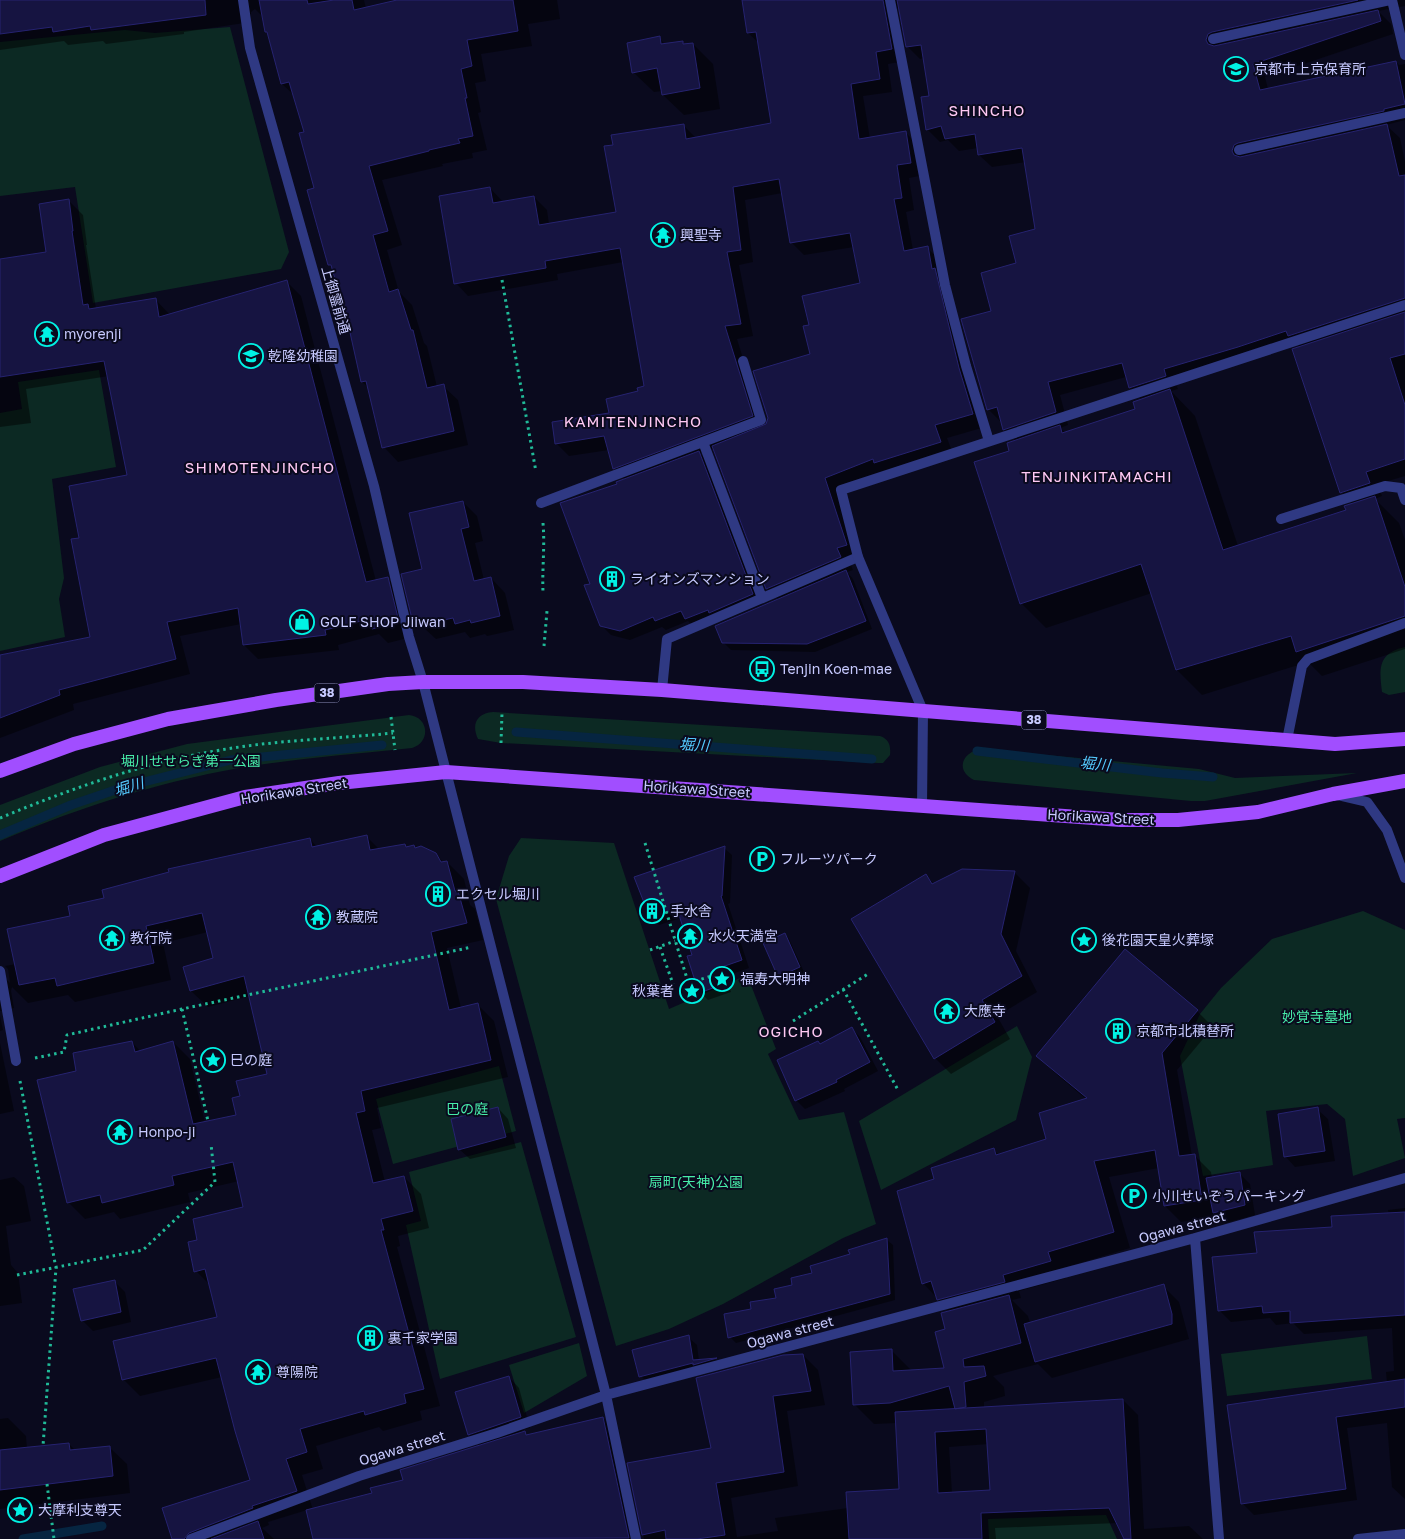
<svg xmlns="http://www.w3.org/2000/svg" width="1405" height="1539" font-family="'Golos Text','Noto Sans JP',sans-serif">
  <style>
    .green { fill: #0c2923 }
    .shadow { fill: #0007; fill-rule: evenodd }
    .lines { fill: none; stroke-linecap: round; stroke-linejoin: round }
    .stream { stroke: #062541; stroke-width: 9 }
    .building { fill: #161441; stroke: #262370; fill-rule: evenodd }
    .path { stroke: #20ba98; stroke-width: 3; stroke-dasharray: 2.5 4; stroke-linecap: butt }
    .service { stroke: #2f3983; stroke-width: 10 }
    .minor { stroke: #2f3983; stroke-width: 10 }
    .primary { stroke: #a14eff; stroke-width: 14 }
    .labels { text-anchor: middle; stroke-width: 4; stroke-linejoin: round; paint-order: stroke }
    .shield { fill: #0a0a1e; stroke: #8e90bc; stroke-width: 1 }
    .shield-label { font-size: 12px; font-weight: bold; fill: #c7caff }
    .poi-label { font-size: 14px; fill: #c7caff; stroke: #0a0a1e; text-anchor: start }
    .street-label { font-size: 14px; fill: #c7caff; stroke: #0a0a1e }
    .park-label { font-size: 14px; fill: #47eba8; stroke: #0a0a1e }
    .neighbourhood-label { font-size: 15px; letter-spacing: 1px; fill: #ffc9f4; stroke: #0a0a1e }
    .water-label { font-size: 15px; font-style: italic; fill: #55cbff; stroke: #0a0a1e }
  </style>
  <rect width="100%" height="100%" fill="#0a0a1e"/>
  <path class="green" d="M230,27L289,252L281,269L93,303L75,187L0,196V42L125,30L155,33Z
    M99,370L116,467L52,479L64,578L59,599L65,637L0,651V413L22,409L18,382Z
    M1405,647V692L1389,695L1382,692C1379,668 1378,653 1405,647Z
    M493,712L880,736C889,739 891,746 890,755L883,763H878L501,743L478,739C471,724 477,713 493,712Z
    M409,715C429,717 431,742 412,748C363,753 314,757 265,764C174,777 85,805 0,841V805L100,767L187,744Z
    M982,749L1199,769L1235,778L1357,773L1205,801H1191L974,780C954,770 963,751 982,749Z
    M521,838L614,843L669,1009L747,975L776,1049L768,1054L799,1120L844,1112L876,1224L843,1238L723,1304L669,1329L616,1346L496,899L509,856Z
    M1363,911L1405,930V1118L1397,1119L1405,1158L1353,1176L1345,1119L1327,1104L1266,1111L1273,1165L1203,1176L1180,1056L1200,1014L1221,988L1272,939Z
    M1017,1026L1032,1057L1016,1120L881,1190L859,1121Z
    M499,1066L516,1131L393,1164L376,1099Z
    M521,1142L576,1337L440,1379L406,1225L421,1221L409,1172Z
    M1367,1336L1372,1379L1227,1396L1221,1354Z
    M579,1343L587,1376L524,1413L509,1365Z
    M1106,1515L1117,1539H989L988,1519Z"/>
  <path class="shadow" d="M0,0H364L366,9L403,0H557L560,19L528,24L532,46L481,54L486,81L475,83L481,112L478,113L487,150L472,153L473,158L442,164L443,166L382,180L402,245L387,250L399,292L412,305L424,343L427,346L437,387L443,386L458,400L468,445L398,462L384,447L369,388L362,382L350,327L334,269L329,265L306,132L295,96L282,84L269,35L266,32L263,17L255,9L251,12V22L184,32V34L106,44L103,41L68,45L64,41L0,50Z
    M743,0H1405V6L1378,11L1391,24L1393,34L1265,77L1268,89L1396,62L1399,65L1405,64V120L1386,125L1400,138L1405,162V476L1378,484L1382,496L1375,499L1399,523L1405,540V649L1322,676L1308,662L1202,695L1177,670L1152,593L1046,628L1021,603L1010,451L1016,441L1004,429L1002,422H1001L988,409L992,312L1037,230L1026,162L992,167L979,155L978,148L959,151L948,140L940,142L927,129L930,97L924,58L920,59L907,46L899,5L895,14L905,61L888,64L892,92L863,96L870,139L906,133L919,146L924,175L909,178L914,210L906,212L913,250L927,248L940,260L985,427L947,438L953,454L837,490L859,558L849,561L853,570L847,572L853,579L872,629L815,652L731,650L723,642L779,600L767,588L714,448L700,453L708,462L762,604L720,622L717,619L695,628L688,621L666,630L662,627L630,640L611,635L601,625L591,585L618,484L625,480L614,468L609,450L569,456L557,444L611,414L645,387L623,262L557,274L558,280L468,296L456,283L490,188L503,202L534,197L547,210L549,224L617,213L683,125L697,139L772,124L760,44L748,33ZM782,193L791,242L804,255L854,247L861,284L810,326L812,355L768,425L764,426L737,339L753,336L739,265L753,262L745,200ZM1297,344L1301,348L1341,492L1353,505L1347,511L1238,546L1195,416L1171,391L1178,389L1175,382ZM1126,377L1130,388L1142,400L1136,410L1066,433L1060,428L1068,425L1060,395Z
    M659,38L666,45L682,42L685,45L693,44L713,64L720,109L684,115L663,95L662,91L654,92L633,72Z
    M68,200L83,215L87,245H86L96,309L155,299L170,315L286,281L301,296L376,581L388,579L402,593L412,637L388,643L379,634L338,645L339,650L258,659L244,645L241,624L180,636L190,674L73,704L74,710L0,738V656L91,638L80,539L129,476L109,376L26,389L31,423L0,427V260L47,253Z
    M463,502L477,516L483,541L475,543L484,580L491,578L505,593L514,630L487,636L485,634L470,638L465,632L436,639L413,618L424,570Z
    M366,836L380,850L405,845L408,848L436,854L444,863L447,862L464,879L470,905L475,909L483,940L447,948L461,1008L477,1004L494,1021L508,1077L377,1108L381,1128L372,1130L385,1182L404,1177L421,1194L429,1228L398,1236L400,1246L397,1247L440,1406L420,1411L422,1420L383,1431L379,1427L316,1446L323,1469L302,1475L313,1510L373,1494L480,1446L469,1434L509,1377L519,1388L530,1428L522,1430L528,1436L603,1418L618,1433L640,1539H314L307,1510L268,1522L269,1525L262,1528L274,1539H173L251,1481L222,1377L140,1396L123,1379L218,1318L211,1286L196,1271L199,1241L244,1208L239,1181L188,1193L190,1202L120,1219L114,1212L85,1219L68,1202L78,1072L132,1042L141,1052L173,1042L190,1059L205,1123L238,1116L242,1097L268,1075L250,996L208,1007L191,991L185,967L214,959L208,932L163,943L171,980L75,1002L68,995L28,1003L12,987L11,991L14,1008L0,1011V973L10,983L8,969L5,966L16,964L72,917L105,899L310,839L317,847Z
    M724,848L732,855L730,903L728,904L749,968L726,976L731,992L708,1000L700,992L694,956L681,918L659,925L651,917Z
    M1014,872L1030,888L1016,951L1037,992L997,1016L1010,1039L951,1074L935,1058L926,876L935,885Z
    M785,934L789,939L804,972L784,981L779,976Z
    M1197,1011L1213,1027L1177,1070L1192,1156L1194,1155L1211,1172L1212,1178L1240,1174L1250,1184L1255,1215L1225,1223L1218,1216L1181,1222L1165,1206L1159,1168L1109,1177L1130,1248L1063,1268L1066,1278L1019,1291L1021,1298L1012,1300L1028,1316L1030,1323L1163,1286L1179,1302L1189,1339L1052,1378L1038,1364L993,1376L1004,1387L1005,1396L984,1402V1408L1123,1400L1138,1415L1144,1529L1189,1526L1203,1539H1126L1118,1523L995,1528L996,1539H644L629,1464L713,1450L803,1355L818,1370L825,1405L787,1411L798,1486L731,1498L737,1537L778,1531L775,1518L848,1508L901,1491L897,1423L874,1424L854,1404L892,1351L912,1371L946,1369L947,1330L950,1312L923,1283L936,1180L994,1150L999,1155L1048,1140L1087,1100L1054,1072L1038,1056ZM989,1444L991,1491L952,1493L949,1447Z
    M0,1016L3,1030L0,1031Z
    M852,1029L860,1037L878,1071L844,1089L845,1091L805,1109L796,1100L820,1045Z
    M0,1043L14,1111L0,1114Z
    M498,1108L508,1119L516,1148L470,1159L459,1149Z
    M1317,1109L1328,1119L1335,1161L1295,1167L1285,1156Z
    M14,1177L24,1186L31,1221L6,1226L11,1265L18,1273L22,1303L0,1306V1180Z
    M1405,1208V1499L1392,1487L1387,1423L1347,1428L1357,1500L1254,1515L1242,1503L1229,1406L1387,1383L1386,1372L1394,1371L1392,1328L1304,1334L1293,1323L1276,1325L1270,1318L1231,1322L1219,1310L1258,1254L1333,1228L1389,1215L1388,1210Z
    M887,1240L893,1245L895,1300L736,1343L730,1337L752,1310L777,1299L794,1286L851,1255Z
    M115,1282L125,1292L131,1322L93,1331L83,1321Z
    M688,1337L697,1345L699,1361L716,1360L723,1367L649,1384L641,1376Z
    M8,1418L26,1436L27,1449L69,1444L76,1451L109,1447L127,1464L130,1493L0,1509V1419Z"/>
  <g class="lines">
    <path class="stream" d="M516,732L872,759
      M977,751L1162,773L1213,777
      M0,835L71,805L124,787L231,760L382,745
      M23,1539L102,1526"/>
  </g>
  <path class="building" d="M0,0H205L206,15L91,30L90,26L53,32L52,27L0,34Z
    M259,0H307L308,4L334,0H352L354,10L397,0H513L518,31L467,40L472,66L461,69L467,98H465L473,136L458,139L460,143L429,150V151L369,166L388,231L373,235L389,292L398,289L411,330H413L427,388L444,384L454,431L382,448L366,381L361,382L349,328L331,265H328L307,190L314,188L299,133L304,132L289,82L281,84L267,32H265Z
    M742,0H883L892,49L876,52L880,79L851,84L859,139L906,131L911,163L897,165L902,198L894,199L904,251L928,246L932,269L935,268L959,368L973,414L935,425L941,442L874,463L873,459L825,478L847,545L837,548L841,557L766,589L712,446L766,424L768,418L753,371L810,354L803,326L809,325L802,296L860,283L850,233L790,243L779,179L733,187L741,250L727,252L741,324L725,326L753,416L613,469L604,436L555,444L552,422L609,413L606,399L638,391L637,388L644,386L620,248L545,261L546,268L454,284L439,196L490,187L493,203L534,196L539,225L616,212L604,146L613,145L611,135L684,124L686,139L771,123L756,32L747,33Z
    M897,0H1358L1212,32L1208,34L1206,40L1208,44L1214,46L1378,10L1381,21L1253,64L1260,90L1396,61L1405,104L1384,109V111L1238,143L1234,145L1232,151L1234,155L1240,157L1387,124L1399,176L1405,175V298L1288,336L1286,331L1238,347L1164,369L1166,376L1129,388L1122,363L1048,382L1056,412L1003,430L997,407L987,410L961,319L991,311L981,273L1016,263L1009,236L1035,229L1022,148L978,155L975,134L945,139L941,126L926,130L921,97L929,96L921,45L906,47Z
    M660,36L661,44L683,41V44L693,43L700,88L662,95L657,68L632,73L627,43Z
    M69,199L73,231H72L83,305L88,304L89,309L156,298L159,317L287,280L366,582L388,577L399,622L372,629L369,619L325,630L326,635L243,645L238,608L167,622L176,659L59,690L60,695L0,718V655L90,637L71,539L79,538L69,486L127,475L104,361L0,377V259L46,252L39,204Z
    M1405,312V354L1390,358L1405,405V459L1366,472L1370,483L1340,493L1292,349Z
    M1170,389L1223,550L1346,510L1344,506L1375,496L1405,587V616L1296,652L1291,636L1176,670L1141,564L1020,604L974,462L1009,451L1007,443L1060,425L1062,433L1135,409L1133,402Z
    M699,451L753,594L709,613L708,610L685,619L681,611L655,621L653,617L620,631L600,626L584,585L590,584L560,503L617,484L616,482Z
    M463,501L469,527L461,529L474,581L491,577L500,616L471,623L470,620L455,624L453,618L420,625L419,617L412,619L401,574L422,569L409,513Z
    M846,570L866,621L807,644L722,643L715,626Z
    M367,835L370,850L405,844L406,847L414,845L415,848L421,846L436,853L441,862L447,861L455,891H458L467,923L431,932L449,1010L478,1003L491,1060L361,1091L365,1111L356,1113L373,1183L404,1176L413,1211L381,1219L384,1230H381L424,1389L404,1394L406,1403L365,1415L364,1411L300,1429L307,1452L286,1459L297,1491L252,1506L253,1508L189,1533L184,1539H172L162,1508L250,1480L235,1431L216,1358L122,1380L113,1341L217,1317L205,1269L194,1272L188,1242L197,1240L193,1219L243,1207L233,1162L172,1176L174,1185L102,1203L100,1195L67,1203L37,1080L76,1071L73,1053L132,1041L135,1052L173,1041L193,1124L236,1115L232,1098L240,1096L236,1081L267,1074L244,976L190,991L183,967L213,958L202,913L146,926L154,963L57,986L55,978L19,985L7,929L70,916L68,906L104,898L102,890L169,872L168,869L310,838L312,847Z
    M725,846L722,896H721L742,960L719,968L724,984L699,993L687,956L692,955L677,909L650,918L634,877Z
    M962,869L1015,871L1001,934L1022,976L982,1000L995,1022L934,1059L851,919L926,874L932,884Z
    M785,933L800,967L778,977L763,943Z
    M1125,949L1198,1010L1162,1053L1179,1156L1195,1154L1202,1200L1164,1206L1155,1150L1094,1161L1114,1232L1048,1252L1051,1261L1003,1275L1005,1282L937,1300L931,1281L922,1284L897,1191L934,1179L931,1168L994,1148L996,1155L1046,1139L1039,1113L1087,1098L1036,1056Z
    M852,1027L870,1062L836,1080L837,1082L795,1101L777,1060L818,1041L820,1044Z
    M498,1107L506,1137L458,1150L451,1119Z
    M1318,1107L1325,1151L1284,1157L1278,1114Z
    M1240,1172L1245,1205L1213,1213L1206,1178Z
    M1405,1212V1315L1290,1323V1311L1263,1313L1262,1306L1218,1311L1212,1257L1257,1253L1254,1232L1332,1227L1331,1216Z
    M887,1238L890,1294L728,1338L724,1314L751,1309L750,1302L776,1298L774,1289L792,1285L791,1278L812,1273L810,1266L850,1254L848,1250Z
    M115,1280L121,1312L81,1321L73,1289Z
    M1164,1284L1172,1314V1324L1035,1362L1024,1324Z
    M1009,1295L1021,1343L963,1359L964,1367L984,1366L986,1376L964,1382L966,1407L955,1409L949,1386L890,1403L853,1405L850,1352L892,1349L893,1371L944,1368L935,1332L945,1329L941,1313Z
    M689,1335L693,1360L717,1358L693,1365V1363L639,1377L632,1350Z
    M803,1354L811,1391L773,1396L784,1472L716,1483L725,1535L697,1539H666L665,1530L642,1535L627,1463L711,1448L696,1378L783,1355Z
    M509,1376L521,1417L468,1435L455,1392Z
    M1405,1379V1407L1336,1417L1346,1489L1241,1504L1227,1405Z
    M1123,1399L1131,1539H1124L1109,1508L981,1513L982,1539H849L846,1492L899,1489L895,1412ZM986,1429L990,1490L938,1493L935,1432Z
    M603,1417L629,1538L313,1539L306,1510L372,1493L370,1488L403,1480L400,1470L525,1431L526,1435Z
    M69,1443L70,1450L110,1446L113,1476L0,1490V1450Z
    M258,1521L264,1539H211Z"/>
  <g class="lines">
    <path class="path" d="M502,280L536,472
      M543,523C545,547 542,569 543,592
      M544,646L547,611
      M391,717L395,750
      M501,743L502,713
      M0,818C70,789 140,764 215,751C274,740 334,739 393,733
      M645,843L689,985
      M660,947L673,984
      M650,950L675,941
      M689,983L718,974
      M843,989L898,1090
      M182,1009L208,1121
      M793,1021L868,974
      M769,1031L774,1029
      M35,1058L64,1052L67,1035L182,1009L472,947
      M20,1081L56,1268L43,1446
      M17,1275L143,1250L215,1182L211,1144
      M47,1484L54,1539"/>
    <path class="service" d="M890,0L945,285L966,366L989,441
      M1213,39L1390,0
      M1239,150L1405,113
      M703,442L762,598
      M541,503L761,420L743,361
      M1281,519L1385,486L1401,488L1405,500
      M662,690L667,639L858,557
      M1287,740L1302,666L1308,659L1405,623
      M0,971L16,1061"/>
    <path class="minor" d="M243,0L250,48L374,486L409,637L423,682L606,1395L636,1539
      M1392,0L1405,55
      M1337,795L1367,802L1387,830L1405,878
      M922,806L923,711L858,557L841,490L1405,305
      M1195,1238L1219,1539
      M191,1539L359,1476L497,1433L606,1395L1195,1238L1405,1178
      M1358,1539L1405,1534"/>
    <path class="primary" d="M0,771L74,744L168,719L276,700L388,684L423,682H523L662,690L1335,744L1405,739
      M0,876L104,835L245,797L339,783L446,772L1121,820H1178L1258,812L1333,794L1405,781"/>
  </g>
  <defs>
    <symbol id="school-ring" viewBox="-11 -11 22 22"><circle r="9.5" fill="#0a0a1e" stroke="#00f2e4" stroke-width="1.5"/><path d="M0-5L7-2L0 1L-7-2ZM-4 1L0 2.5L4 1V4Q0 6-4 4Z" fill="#00f2e4"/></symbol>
    <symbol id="temple-ring" viewBox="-11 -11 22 22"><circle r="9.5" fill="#0a0a1e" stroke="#00f2e4" stroke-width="1.5"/><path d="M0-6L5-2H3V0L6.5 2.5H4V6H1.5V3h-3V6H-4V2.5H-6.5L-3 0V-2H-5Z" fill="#00f2e4"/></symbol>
    <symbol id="building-ring" viewBox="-11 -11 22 22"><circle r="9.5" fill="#0a0a1e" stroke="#00f2e4" stroke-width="1.5"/><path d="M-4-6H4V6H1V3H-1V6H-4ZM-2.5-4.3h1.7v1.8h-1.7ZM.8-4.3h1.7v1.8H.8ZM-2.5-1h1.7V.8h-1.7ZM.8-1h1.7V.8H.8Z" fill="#00f2e4"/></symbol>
    <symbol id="shop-ring" viewBox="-11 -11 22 22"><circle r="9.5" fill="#0a0a1e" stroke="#00f2e4" stroke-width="1.5"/><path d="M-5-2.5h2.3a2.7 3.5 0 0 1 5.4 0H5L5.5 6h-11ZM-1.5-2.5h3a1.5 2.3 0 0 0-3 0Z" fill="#00f2e4"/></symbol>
    <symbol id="bus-ring" viewBox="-11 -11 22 22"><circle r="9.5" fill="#0a0a1e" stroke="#00f2e4" stroke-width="1.5"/><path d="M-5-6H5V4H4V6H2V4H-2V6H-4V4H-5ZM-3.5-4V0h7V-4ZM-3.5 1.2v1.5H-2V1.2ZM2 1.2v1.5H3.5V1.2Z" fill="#00f2e4"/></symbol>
    <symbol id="parking-ring" viewBox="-11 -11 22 22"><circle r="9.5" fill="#0a0a1e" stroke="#00f2e4" stroke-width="1.5"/><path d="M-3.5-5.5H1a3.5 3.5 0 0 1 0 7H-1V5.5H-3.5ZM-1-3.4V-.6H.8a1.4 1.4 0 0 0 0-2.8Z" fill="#00f2e4"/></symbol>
    <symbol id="sight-ring" viewBox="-11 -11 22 22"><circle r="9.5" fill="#0a0a1e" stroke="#00f2e4" stroke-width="1.5"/><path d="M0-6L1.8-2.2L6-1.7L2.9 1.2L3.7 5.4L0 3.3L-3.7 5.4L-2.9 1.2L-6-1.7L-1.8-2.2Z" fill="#00f2e4"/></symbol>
  </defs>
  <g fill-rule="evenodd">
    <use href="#school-ring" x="1222" y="55" width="28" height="28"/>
    <use href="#temple-ring" x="649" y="221" width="28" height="28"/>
    <use href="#temple-ring" x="33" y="320" width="28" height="28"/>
    <use href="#school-ring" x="237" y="342" width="28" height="28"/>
    <use href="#building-ring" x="598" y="565" width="28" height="28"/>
    <use href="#shop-ring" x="288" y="608" width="28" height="28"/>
    <use href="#bus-ring" x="748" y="655" width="28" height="28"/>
    <use href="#parking-ring" x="748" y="845" width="28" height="28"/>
    <use href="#building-ring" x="424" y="880" width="28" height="28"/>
    <use href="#building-ring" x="638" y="897" width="28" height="28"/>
    <use href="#temple-ring" x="304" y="903" width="28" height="28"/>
    <use href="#temple-ring" x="676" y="922" width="28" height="28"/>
    <use href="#temple-ring" x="98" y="924" width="28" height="28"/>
    <use href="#sight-ring" x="1070" y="926" width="28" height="28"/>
    <use href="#sight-ring" x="708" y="965" width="28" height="28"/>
    <use href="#sight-ring" x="678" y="977" width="28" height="28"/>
    <use href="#temple-ring" x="933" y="997" width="28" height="28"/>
    <use href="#building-ring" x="1104" y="1017" width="28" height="28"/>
    <use href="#sight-ring" x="199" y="1046" width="28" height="28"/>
    <use href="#temple-ring" x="106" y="1118" width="28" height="28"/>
    <use href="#parking-ring" x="1120" y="1182" width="28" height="28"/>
    <use href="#building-ring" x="356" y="1324" width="28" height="28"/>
    <use href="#temple-ring" x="244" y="1358" width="28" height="28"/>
    <use href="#sight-ring" x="6" y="1496" width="28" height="28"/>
  </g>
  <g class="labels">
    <g class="shield">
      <rect x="314.5" y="683.5" width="25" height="19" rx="4"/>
      <rect x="1021.5" y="710.5" width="25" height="19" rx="4"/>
    </g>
    <g class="shield-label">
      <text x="327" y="697">38</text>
      <text x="1034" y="724">38</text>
    </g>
    <g class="poi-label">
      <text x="1254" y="74">京都市上京保育所</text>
      <text x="680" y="240">興聖寺</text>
      <text x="64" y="339">myorenji</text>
      <text x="268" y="361">乾隆幼稚園</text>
      <text x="630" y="584">ライオンズマンション</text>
      <text x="320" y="627">GOLF SHOP Jiiwan</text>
      <text x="780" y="674">Tenjin Koen-mae</text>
      <text x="780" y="864">フルーツパーク</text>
      <text x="456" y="899">エクセル堀川</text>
      <text x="670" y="916">手水舎</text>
      <text x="336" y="922">教蔵院</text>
      <text x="708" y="941">水火天満宮</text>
      <text x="130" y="943">教行院</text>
      <text x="1102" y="945">後花園天皇火葬塚</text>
      <text x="740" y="984">福寿大明神</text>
      <text x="674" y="996" text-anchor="end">秋葉者</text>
      <text x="964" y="1016">大應寺</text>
      <text x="1136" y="1036">京都市北積替所</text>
      <text x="230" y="1065">巳の庭</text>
      <text x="138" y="1137">Honpo-ji</text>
      <text x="1152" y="1201">小川せいぞうパーキング</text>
      <text x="388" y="1343">裏千家学園</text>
      <text x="276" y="1377">尊陽院</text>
      <text x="38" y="1515">大摩利支尊天</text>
    </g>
    <g class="street-label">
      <text transform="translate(336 300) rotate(74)" y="5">上御霊前通</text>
      <text transform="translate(697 789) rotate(4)" y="5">Horikawa Street</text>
      <text transform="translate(294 791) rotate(-9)" y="5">Horikawa Street</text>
      <text transform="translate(1101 817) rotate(3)" y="5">Horikawa Street</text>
      <text transform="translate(1182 1227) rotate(-15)" y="5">Ogawa street</text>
      <text transform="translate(790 1332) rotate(-15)" y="5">Ogawa street</text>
      <text transform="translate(402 1448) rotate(-17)" y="5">Ogawa street</text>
    </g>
    <g class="park-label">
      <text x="191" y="766">堀川せせらぎ第一公園</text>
      <text x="1317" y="1022">妙覚寺墓地</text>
      <text x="467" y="1114">巴の庭</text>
      <text x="696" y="1187">扇町(天神)公園</text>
    </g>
    <g class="neighbourhood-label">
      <text x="987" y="116">SHINCHO</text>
      <text x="633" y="427">KAMITENJINCHO</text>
      <text x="260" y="473">SHIMOTENJINCHO</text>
      <text x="1097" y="482">TENJINKITAMACHI</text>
      <text x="791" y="1037">OGICHO</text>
    </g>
    <g class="water-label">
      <text transform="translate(694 745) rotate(4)" y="5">堀川</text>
      <text transform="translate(1095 764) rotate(6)" y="5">堀川</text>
      <text transform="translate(129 787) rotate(-17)" y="5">堀川</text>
    </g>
  </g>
</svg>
